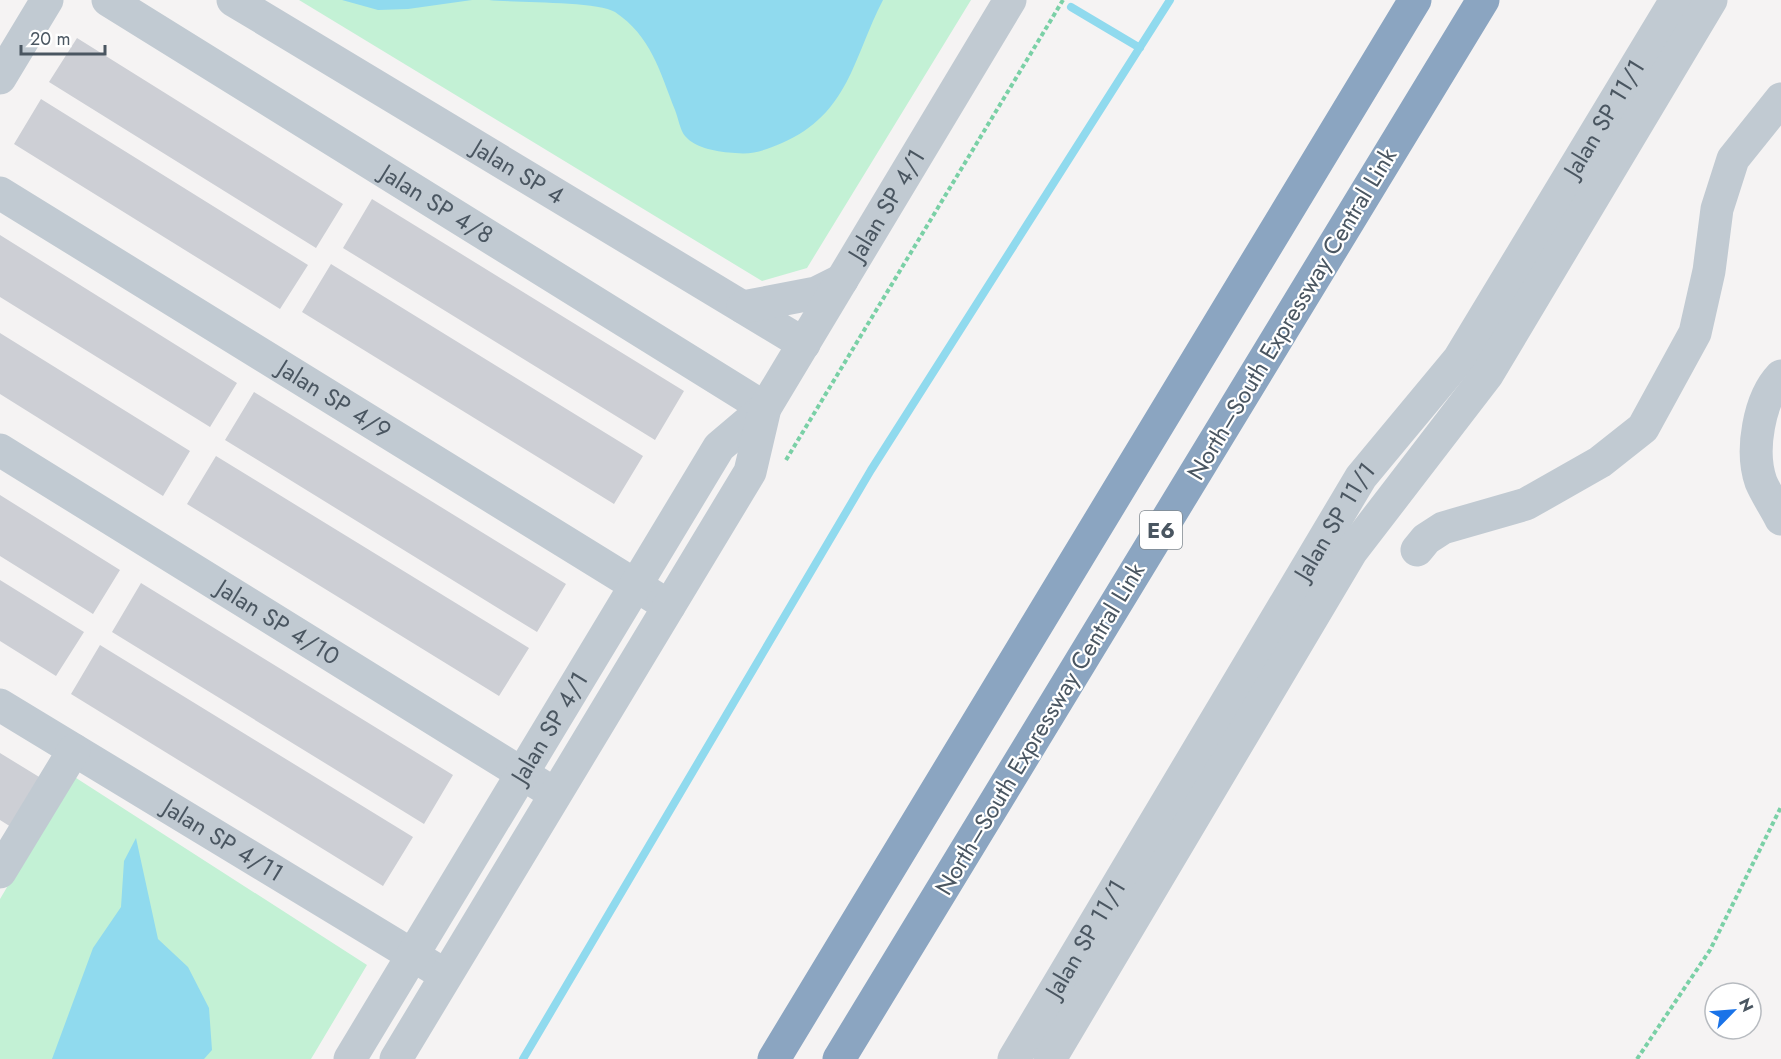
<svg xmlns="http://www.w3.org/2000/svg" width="1781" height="1059" font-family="Jost,sans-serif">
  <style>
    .green { fill: #c3f1d5 }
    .water { fill: #90daee }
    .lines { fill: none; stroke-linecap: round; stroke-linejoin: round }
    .stream { stroke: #90daee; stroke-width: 8 }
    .building { fill: #cdcfd5 }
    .path { stroke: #7ad0a6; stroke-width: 4; stroke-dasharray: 4.5 3; stroke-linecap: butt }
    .minor { stroke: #c1cad2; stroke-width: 33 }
    .highway { stroke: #8ba5c1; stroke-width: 33 }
    .labels { text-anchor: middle; stroke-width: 4.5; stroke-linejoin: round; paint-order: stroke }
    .shield { fill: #fff; stroke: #808990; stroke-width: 1.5 }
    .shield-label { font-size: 22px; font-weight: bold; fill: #4a5661 }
    .street-label { font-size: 24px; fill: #4a5661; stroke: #fff }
  </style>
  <rect width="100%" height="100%" fill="#f5f3f3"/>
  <path class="green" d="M299,0H971L807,268L762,281Z
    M73,776L367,965L311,1059H0V899Z"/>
  <path class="water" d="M342,0H472L408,9L378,10Z
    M489,0H883C853,58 849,114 782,143C765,150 754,155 735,153C719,152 696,149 685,136C680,130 678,117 675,110C660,72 651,36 615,12C597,1 514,3 489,0Z
    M136,838L158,939L188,967L209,1008L212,1050L204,1059H52L93,948L121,907L124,861Z"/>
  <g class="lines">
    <path class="stream" d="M1071,7L1140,48
      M523,1059L871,470L1170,0"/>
  </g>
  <path class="building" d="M77,38L343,204L316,248L49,82Z
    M41,99L308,265L280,309L14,144Z
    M372,199L684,391L655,440L343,248Z
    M0,235L237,383L210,427L0,297Z
    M331,264L643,456L614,504L302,312Z
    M0,333L190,451L163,496L0,394Z
    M254,392L566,584L537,632L225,440Z
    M216,456L529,648L499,696L187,504Z
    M0,495L120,570L93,614L0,556Z
    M0,580L84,632L56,676L0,641Z
    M141,583L453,775L424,824L112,632Z
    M100,645L413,837L383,886L71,694Z
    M0,753L49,783L19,832L0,820Z"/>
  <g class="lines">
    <path class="path" d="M786,460L1063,0
      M1637,1059L1710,950L1781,807"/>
    <g class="minor">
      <path id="s1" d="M108,0L765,408"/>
      <path id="s2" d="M233,0L804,344"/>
      <path d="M0,78L47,0"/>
      <path id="s3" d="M0,193L669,606"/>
      <path d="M743,307L816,293L842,280"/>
      <path d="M1781,376C1759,399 1750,451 1761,482C1766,494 1775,507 1781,519"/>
      <path id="s4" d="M0,450L542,786"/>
      <path d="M1417,550L1426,539L1443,528L1526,504L1600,462L1643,428L1695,333L1709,271L1717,209L1733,159L1781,99"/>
      <path id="s5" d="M0,705L432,967"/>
      <path d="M0,872L74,750"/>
      <path id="s6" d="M350,1059L719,447L765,408"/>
      <path id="s7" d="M396,1059L750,472L765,408L1010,0"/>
      <path id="s8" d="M1014,1059L1361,477L1459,359L1676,0"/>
      <path d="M1050,1059L1351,552L1487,375L1711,0"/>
    </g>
    <path class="highway" d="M774,1059L1415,0
      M839,1059L1483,0"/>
  </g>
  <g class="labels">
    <rect class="shield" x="1140" y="511" width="42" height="38" rx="4.5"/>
    <g class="shield-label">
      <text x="1161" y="538">E6</text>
    </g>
    <g class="street-label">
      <text dy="8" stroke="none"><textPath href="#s8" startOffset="1112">Jalan SP 11/1</textPath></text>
      <text dy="8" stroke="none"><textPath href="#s2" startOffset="333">Jalan SP 4</textPath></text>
      <text dy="8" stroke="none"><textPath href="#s1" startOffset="387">Jalan SP 4/8</textPath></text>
      <text dy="8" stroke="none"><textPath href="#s7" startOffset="988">Jalan SP 4/1</textPath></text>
      <text transform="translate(1292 314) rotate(-59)" y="8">North–South Expressway Central Link</text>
      <text dy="8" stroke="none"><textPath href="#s3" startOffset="393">Jalan SP 4/9</textPath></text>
      <text dy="8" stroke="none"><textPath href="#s8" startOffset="626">Jalan SP 11/1</textPath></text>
      <text dy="8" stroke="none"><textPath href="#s4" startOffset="327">Jalan SP 4/10</textPath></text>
      <text dy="8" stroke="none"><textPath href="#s6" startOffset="387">Jalan SP 4/1</textPath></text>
      <text transform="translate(1040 729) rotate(-59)" y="8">North–South Expressway Central Link</text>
      <text dy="8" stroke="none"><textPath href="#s5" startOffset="261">Jalan SP 4/11</textPath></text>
      <text dy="8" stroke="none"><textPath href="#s8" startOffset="140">Jalan SP 11/1</textPath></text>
    </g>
  </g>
  <g transform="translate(1733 1011) rotate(65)"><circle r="28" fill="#ffffff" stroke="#b7bbc0" stroke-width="1.5"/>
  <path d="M0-4.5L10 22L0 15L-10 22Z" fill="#1a73e8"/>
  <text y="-9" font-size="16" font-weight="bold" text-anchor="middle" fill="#4a5661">N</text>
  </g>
  <path d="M21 45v9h84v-9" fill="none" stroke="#4a5661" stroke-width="3"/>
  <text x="30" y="45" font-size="18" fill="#4a5661" stroke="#ffffff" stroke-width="4.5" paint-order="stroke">20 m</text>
</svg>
